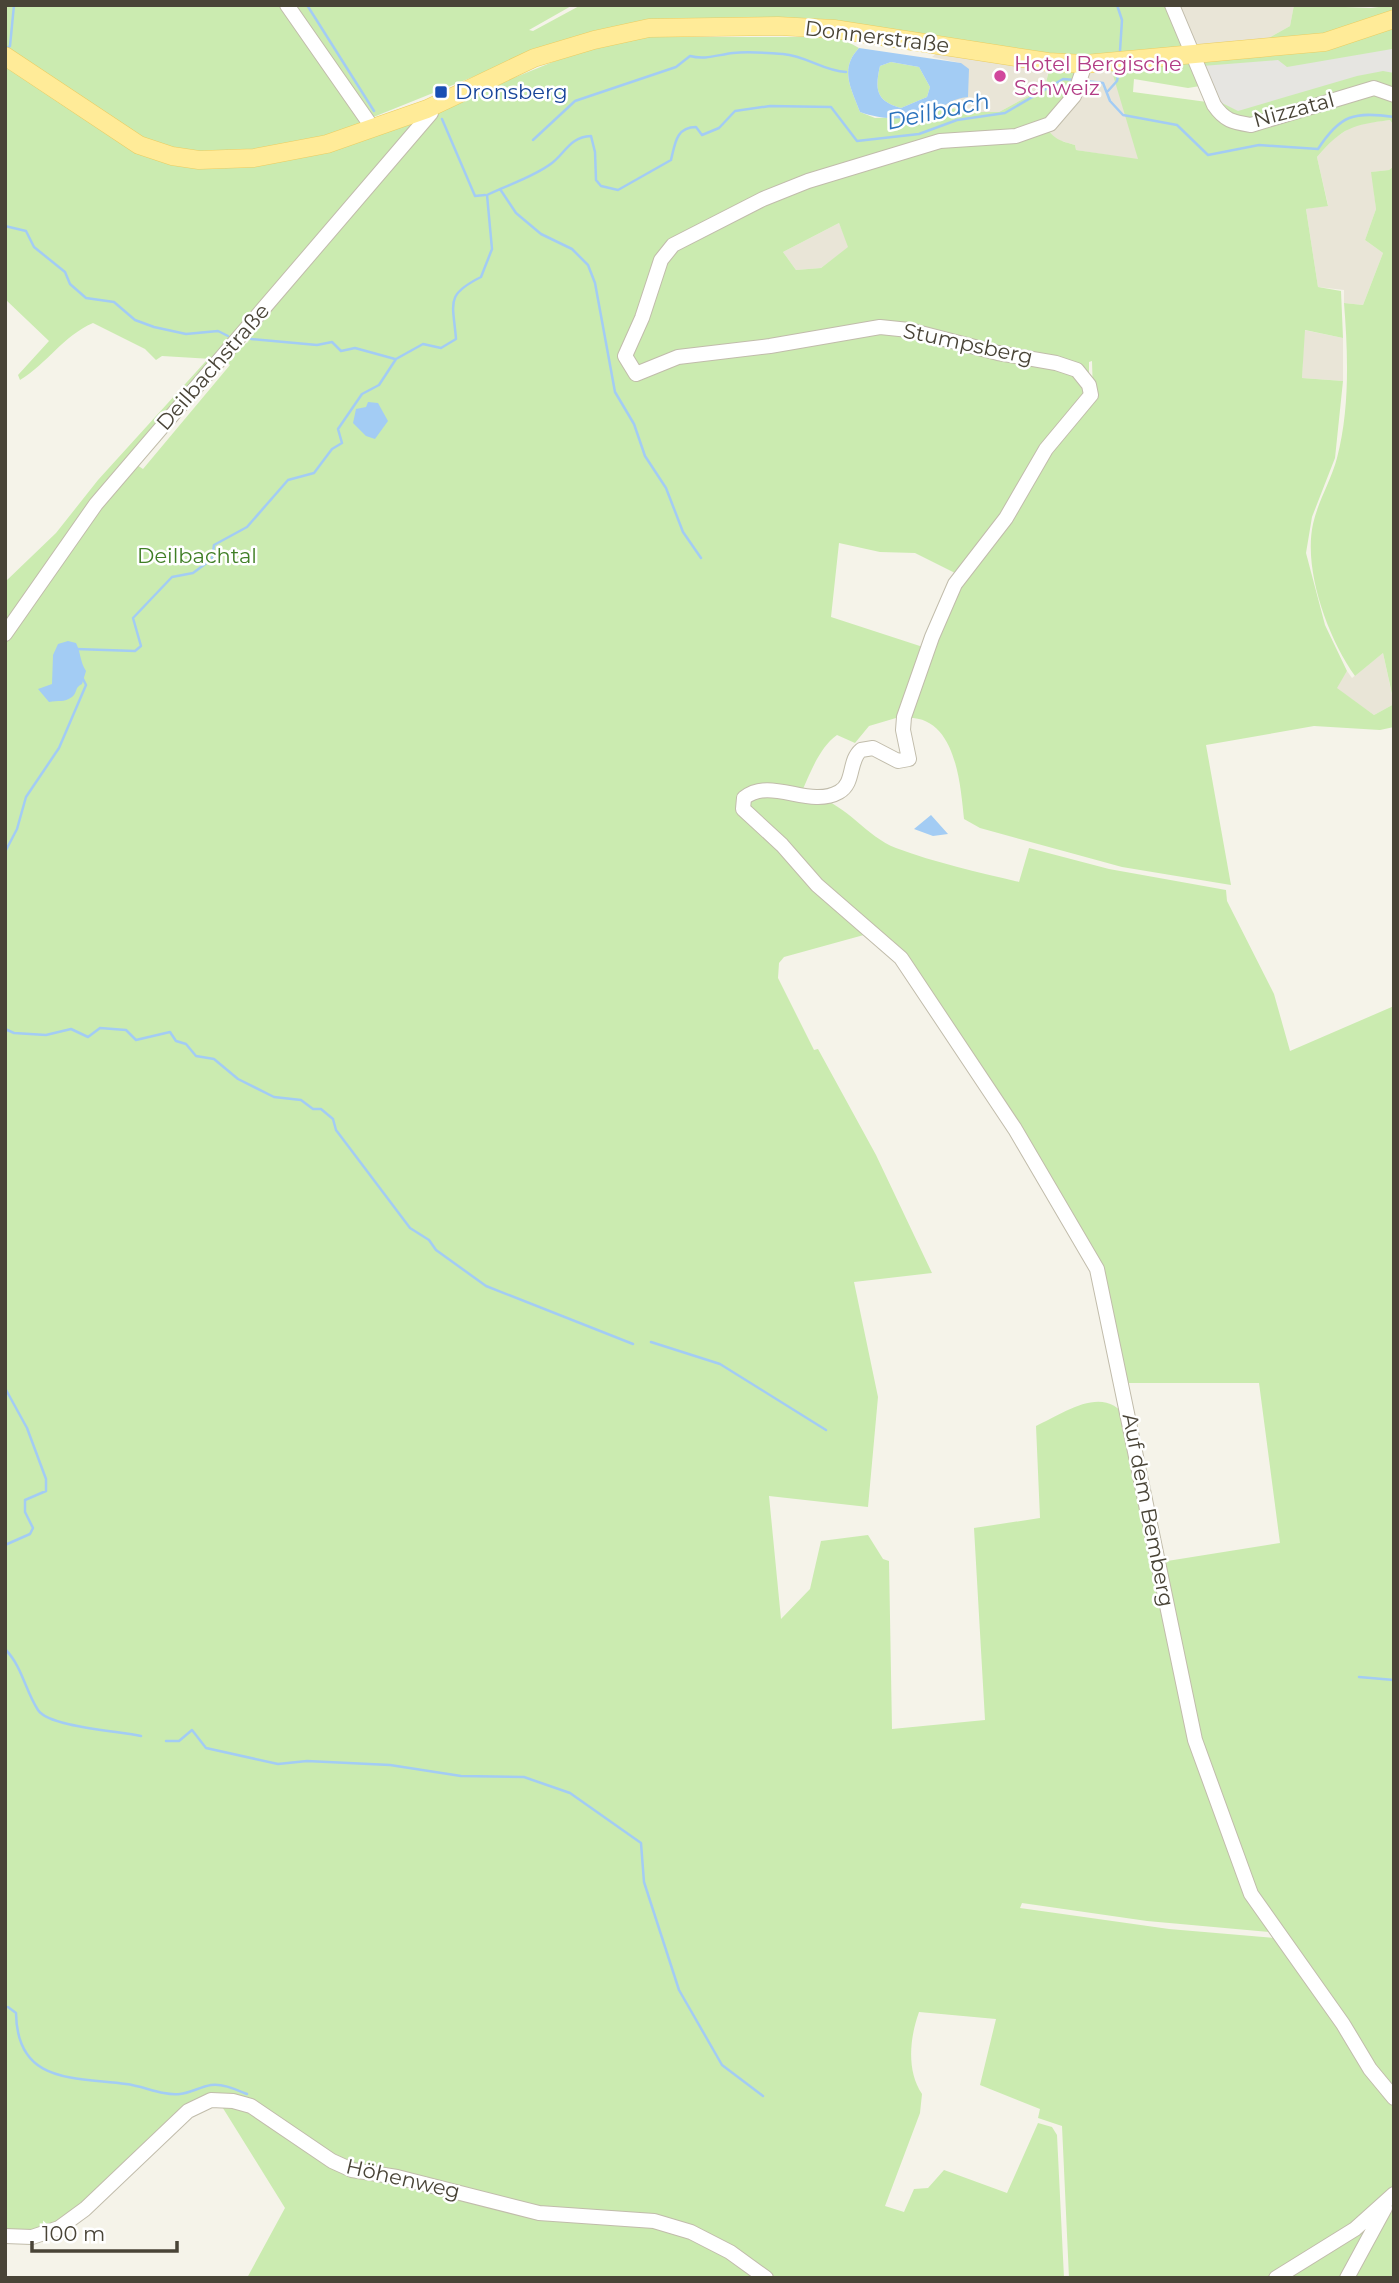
<svg xmlns="http://www.w3.org/2000/svg" width="1399" height="2283" font-family="Montserrat,sans-serif">
  <style>
    .residential { fill: #e9e5d7 }
    .green { fill: #cbebb0; fill-rule: evenodd }
    .parking { fill: #e6e5e1 }
    .water { fill: #a3ccf4; fill-rule: evenodd }
    .lines { fill: none; stroke-linecap: round; stroke-linejoin: round }
    .stream { stroke: #a3ccf4; stroke-width: 2.5 }
    .minor-casing { stroke: #c1bcab; stroke-width: 16 }
    .major-casing { stroke: #eacd63; stroke-width: 19 }
    .minor { stroke: #fff; stroke-width: 14 }
    .major { stroke: #ffeb98; stroke-width: 18 }
    .hotel-dot { fill: #d1479c; stroke: #fff; stroke-width: 2.5 }
    .transit-dot { fill: #1a4fb4; stroke: #fff; stroke-width: 2.5 }
    .labels { text-anchor: middle; stroke-width: 5; stroke-linejoin: round; paint-order: stroke }
    .street-label { font-size: 21px; fill: #494437; stroke: #fff }
    .hotel-label { font-size: 21px; fill: #b23c85; stroke: #fff; text-anchor: start }
    .transit-label { font-size: 21px; fill: #164399; stroke: #fff; text-anchor: start }
    .park-label { font-size: 21px; fill: #407f26; stroke: #fff }
    .water-label { font-size: 23px; font-style: italic; fill: #2a71bc; stroke: #fff }
  </style>
  <rect width="100%" height="100%" fill="#f5f3e9"/>
  <path class="residential" d="M1176,5H1294L1290,26L1260,43L1193,49Z
    M949,43L1051,60L1045,87L999,112H971L941,106L955,98L961,63L932,57Z
    M1110,65L1125,109L1139,160L1076,150L1075,145L1055,139L1047,128L1088,67Z
    M1390,120L1394,126V166L1389,170L1372,172L1376,209L1365,240L1383,253L1363,305L1344,303V290L1318,287L1306,209L1328,205L1317,157L1333,139L1356,124Z
    M839,223L849,247L821,268L796,270L783,252Z
    M1304,330L1343,338V381L1302,378Z
    M1383,653L1394,704L1374,715L1336,688L1347,671L1352,678Z"/>
  <path class="green" d="M5,5H282L365,126L349,132L226,154L156,147L5,50Z
    M290,5H573L529,30L533,31L581,5H1168L1187,50L1083,61L732,23L532,53L371,118Z
    M1294,5L1371,8L1394,5V126L1390,120C1352,125 1343,127 1317,157L1328,206L1306,209L1318,287L1341,291L1343,338L1305,330L1302,378L1343,381L1335,458L1312,517L1306,553L1325,625L1347,671L1337,688L1374,715L1394,704V727L1380,730L1314,726L1206,745L1231,885L1122,867L980,828L964,819C960,780 955,712 902,718L904,707L929,641L956,585L1007,519L1047,450L1093,395L1092,361L1089,362V394L1043,447L1004,515L957,574L915,553L880,552L839,543L831,617L923,647L896,718L869,726L855,743L837,735C820,747 811,771 803,789L755,785L742,790L737,805L744,817L780,847L815,886L871,933L784,957L779,963L778,978L814,1050L818,1049L876,1155L932,1273L854,1282L878,1397L868,1507L769,1496L781,1619L810,1589L821,1541L868,1535L883,1559L889,1561L892,1729L985,1720L974,1528L1040,1518L1036,1426C1064,1413 1106,1382 1127,1420L1190,1733L1216,1814L1223,1803L1200,1742L1161,1562L1280,1543L1259,1383H1125L1095,1262L1025,1141L904,957L818,883L746,808C749,790 764,792 779,794C791,796 805,794 816,797C846,804 867,837 896,848C936,863 978,872 1019,882L1029,848L1109,869L1226,890L1227,901L1274,994L1290,1051L1394,1006V2093L1374,2072L1281,1933L1147,1921L1022,1903L1020,1908L1169,1929L1274,1938L1321,2002L1370,2078L1394,2103V2187L1374,2209L1355,2223L1269,2278H1069L1062,2126L1038,2118L1040,2109L980,2085L996,2019L919,2012C910,2037 906,2070 922,2094L920,2113L885,2206L904,2212L914,2189L928,2188L944,2170L1007,2193L1038,2123L1052,2127L1057,2135L1064,2278H247L285,2208L221,2105H191L84,2208L58,2226L32,2235L5,2234V641L60,561L134,463L143,469L230,365L224,360L248,342L255,326L436,113L450,104L560,59L597,47L648,37H839L859,48C839,69 851,88 860,112L875,118L911,117L941,106L971,112H999L1045,87L1049,70L1083,68C1076,92 1064,109 1045,124C1052,139 1061,141 1075,145L1076,150L1138,159L1110,65L1188,59L1193,49L1260,43L1290,26ZM1134,79L1188,88L1200,86L1207,102L1133,92ZM839,223L848,247L821,268L796,270L783,252Z
    M5,61L110,133L228,163L407,117L417,123L212,359L162,356L156,360L145,349L93,323C63,336 48,363 20,380L18,375L49,341L5,299Z
    M891,62L919,67L930,87L927,97L901,108C875,101 875,88 880,66Z
    M1394,166V703L1383,653L1355,676C1328,638 1303,570 1313,524C1318,501 1331,481 1337,458C1350,409 1348,353 1344,303L1363,305L1383,253L1365,240L1376,209L1371,172L1389,170Z
    M206,361L210,363L5,628V582L56,533L98,480Z
    M1394,2201V2278H1278Z"/>
  <path class="parking" d="M1392,49L1394,73L1383,71L1357,76L1238,111L1220,102L1202,66L1278,60L1287,67Z"/>
  <path class="water" d="M859,48L961,63L969,69L968,97C953,98 945,106 932,112C910,121 882,120 860,112C851,88 839,69 859,48ZM891,62L919,67L930,87L927,97L901,108C875,101 875,88 880,66Z
    M368,402L378,403L388,421L375,439L366,436L353,423L356,409L366,407Z
    M68,641L76,643C81,653 80,662 86,671L82,684C74,688 78,692 72,697C64,703 58,700 49,702L38,689L52,684L53,655L58,644Z
    M931,815L948,834L933,836L914,829Z"/>
  <g class="lines">
    <path class="stream" d="M307,5L374,111
      M1117,5L1122,20L1120,51
      M6,49L10,46L14,5
      M1085,81L1103,83L1110,101L1123,115L1177,125L1208,155L1259,145L1318,149C1340,115 1354,111 1394,117
      M1108,91L1117,81L1119,70
      M442,119L475,196L485,195
      M533,140L575,101L676,67L690,56C705,60 717,55 733,53C750,51 766,53 783,54C807,56 823,71 846,72
      M500,189L516,213L541,234L572,249L588,265L595,283L615,392L634,424L645,456L666,488L683,532L701,558
      M5,226L26,231L34,247L65,272L70,284L86,298L114,302L135,320L154,327L186,334L218,331L228,336
      M251,339L317,345L332,342L341,351L355,348L395,359
      M76,649L135,651L141,646L133,618L172,577L193,573L212,559L214,545L247,527L288,480L314,473L332,449L342,443L338,429L362,394L379,385L396,359L423,344L441,348L456,339C453,302 445,295 481,277L492,249L487,195C507,185 534,177 552,163C566,152 570,137 591,136L595,152L596,180L601,186L618,190L671,160C675,144 676,127 696,127L702,135L719,128L735,111L770,106L831,107L857,141L919,134L957,120L1005,113L1063,79L1075,80
      M5,852L17,829L26,797L59,748L86,685L82,677
      M5,1029L14,1033L46,1035L71,1029L88,1037L100,1028L126,1030L136,1040L170,1032L176,1041L186,1044L196,1056L214,1059L238,1079L274,1097L301,1100L313,1109H321L333,1119L336,1130L410,1228L429,1240L436,1250L486,1286L633,1344
      M651,1342L720,1364L826,1430
      M5,1388L27,1428L46,1479V1491L25,1500V1512L33,1528L30,1534L5,1545
      M5,1649C22,1666 25,1690 38,1710C49,1727 118,1731 141,1736
      M1359,1677L1394,1680
      M166,1741H179L192,1730L206,1748L278,1764L307,1761L390,1765L461,1776L524,1777L570,1793L641,1843L644,1882L679,1990L722,2065L763,2096
      M8,2007L16,2013C17,2084 73,2077 126,2084C144,2086 162,2096 180,2094C190,2093 200,2087 211,2085C222,2083 237,2090 247,2094"/>
    <defs>
      <path id="minor" d="M287,5L372,127
        M1172,5L1214,105C1225,121 1233,122 1251,125L1374,88L1394,95
        M1085,64L1074,96L1050,124L1016,136L940,141L808,181L763,199L673,245L661,260L642,318L625,356L636,374L678,357L770,346L880,327L909,330L998,353L1056,363L1077,370L1089,385L1091,395L1046,449L1006,518L955,584L932,637L904,717L903,730L909,759L898,761L873,748L861,750C848,761 855,783 839,792C809,809 771,776 744,798L743,809L782,845L817,885L901,958L1015,1129L1097,1269L1195,1740L1251,1894L1343,2024L1370,2069L1394,2098
        M5,634L96,504L431,113L427,109
        M5,2236L32,2237L59,2228L85,2209L188,2111L211,2100L233,2101L251,2106L332,2161L352,2170L397,2177L539,2213L654,2221L691,2232L730,2252L766,2278
        M1276,2278L1355,2229L1394,2194
        M1347,2278L1385,2208"/>
      <path id="major" d="M5,56L139,145L172,156L199,160L254,158L327,144L427,109L534,58L594,40L649,28L778,26L834,29L1048,62L1085,64L1325,42L1394,19"/>
    </defs>
    <use href="#minor" class="minor-casing"/>
    <use href="#major" class="major-casing"/>
    <use href="#minor" class="minor"/>
    <use href="#major" class="major"/>
  </g>
  <circle class="hotel-dot" cx="1000" cy="76" r="7"/>
  <rect class="transit-dot" x="434" y="85" width="14" height="14" rx="3.5"/>
  <g class="labels">
    <g class="street-label">
      <text transform="translate(877 37) rotate(7)" y="7">Donnerstraße</text>
      <text transform="translate(1294 110) rotate(-15)" y="7">Nizzatal</text>
      <text transform="translate(968 344) rotate(12)" y="7">Stumpsberg</text>
      <text transform="translate(213 367) rotate(-49)" y="7">Deilbachstraße</text>
      <text transform="translate(1148 1510) rotate(79)" y="7">Auf dem Bemberg</text>
      <text transform="translate(403 2179) rotate(13)" y="7">Höhenweg</text>
    </g>
    <g class="hotel-label">
      <text x="1014" y="71">Hotel Bergische<tspan x="1014" dy="24">Schweiz</tspan></text>
    </g>
    <g class="transit-label">
      <text x="455" y="99">Dronsberg</text>
    </g>
    <g class="park-label">
      <text x="197" y="563">Deilbachtal</text>
    </g>
    <g class="water-label">
      <text transform="translate(938 111) rotate(-12)" y="8">Deilbach</text>
    </g>
  </g>
  <rect width="1399" height="2283" fill="none" stroke="#494437" stroke-width="14"/>
  <path d="M32 2241v10h145v-10" fill="none" stroke="#494437" stroke-width="3.5"/>
  <text x="42" y="2241" font-size="21" fill="#494437" stroke="#ffffff" stroke-width="5" paint-order="stroke">100 m</text>
</svg>
